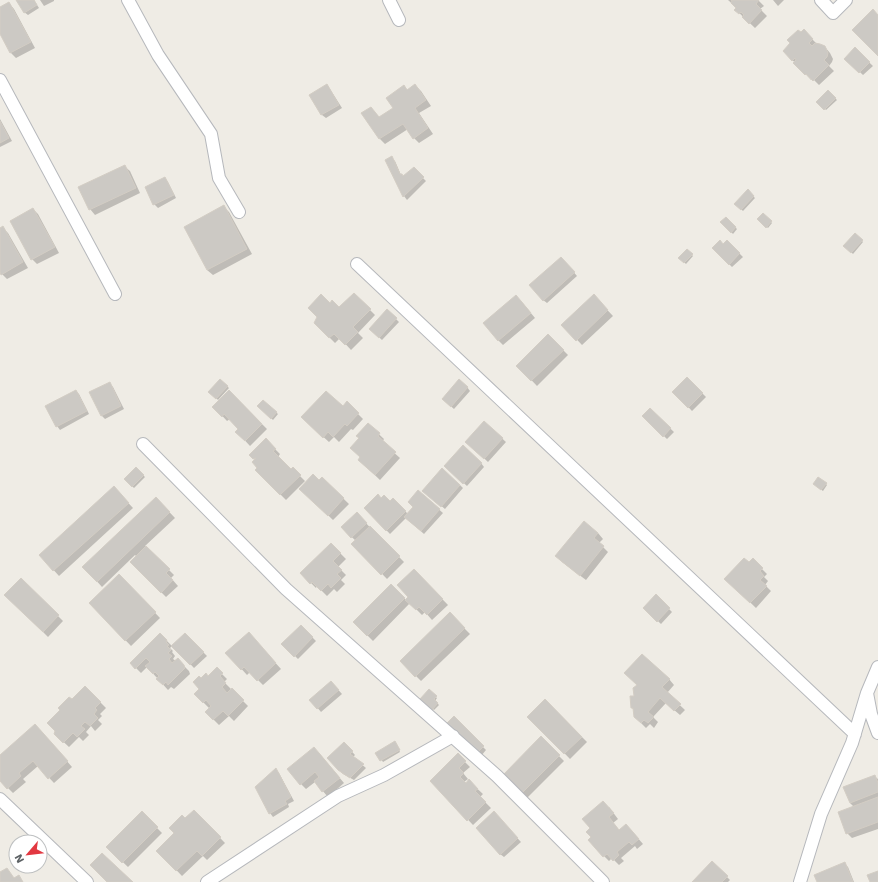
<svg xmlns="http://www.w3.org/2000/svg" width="878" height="882" font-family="'Work Sans',sans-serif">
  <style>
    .shadow { fill: #0003 }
    .building { fill: #ccc9c4; stroke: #d3cdc4 }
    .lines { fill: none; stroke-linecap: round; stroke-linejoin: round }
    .minor-casing { stroke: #b6b8bc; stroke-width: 14 }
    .minor { stroke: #fff; stroke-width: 12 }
  </style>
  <rect width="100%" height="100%" fill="#efece5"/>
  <path class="shadow" d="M17,0H34L39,8L28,15L24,12Z
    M40,0H54V1L44,6Z
    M728,0H758L764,6L760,9L767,16L755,28L736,10L737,8Z
    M773,0H784L778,6Z
    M9,3L14,9L35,48L16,58L11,53L0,32V8Z
    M804,31L817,44L825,47L830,53L833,59L832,62L829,66L834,71L819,85L812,78L811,80L784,51Z
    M855,49L873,66L863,75L846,59Z
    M327,85L330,89L342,108L326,118L322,115L311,95Z
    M415,85L421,91L431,106L419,113L433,134L419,143L414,138L408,129L385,144L380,139L363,114L371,108L380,118L394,108L404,87L408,90Z
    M828,91L837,100L826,110L818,102Z
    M0,119L12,141L0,147Z
    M391,158L395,161L401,175L404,177L414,169L426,181L407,200L404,196Z
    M124,166L130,171L140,193L95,215L90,209Z
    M165,178L168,182L176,198L158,208L154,204Z
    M748,191L755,198L743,211L736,204Z
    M224,207L229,212L252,254L213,275L207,270Z
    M33,209L38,214L59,253L37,264L32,259Z
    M763,214L772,223L768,228L758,219Z
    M726,218L737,229L733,234L722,222Z
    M3,228L8,233L28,268L7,279L2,274L0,270V229Z
    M855,234L863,242L853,254L845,246Z
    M727,241L743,257L732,267L713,248L723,245Z
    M687,250L693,256L686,264L680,258Z
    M564,261L577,276L547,303L543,300Z
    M354,294L375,315L358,333L363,338L351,350L340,338L335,343L315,323L318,317L330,304L339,309Z
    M594,296L613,316L582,345L563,325Z
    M521,301L535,318L503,345L498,340Z
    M388,311L399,322L382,340L370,329Z
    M548,335L568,355L537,386L518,366Z
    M687,378L706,397L692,411L674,392Z
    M220,380L229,388L218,400L210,392Z
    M110,384L113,387L124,409L105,419L101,415Z
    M467,387L470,391L454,409L446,402Z
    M76,391L79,394L89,414L60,430L57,426Z
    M229,391L267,429L250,446L237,432L239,429L230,419L227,421L214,407Z
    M263,401L278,414L273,420L259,406Z
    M347,403L363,419L353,430L351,429L339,442L334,437L329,442L308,423L343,408Z
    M650,409L674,432L667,439L643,416Z
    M484,422L506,442L488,462L470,445Z
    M368,424L384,439L382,442L400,458L380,480L359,460L361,458L360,439L357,436Z
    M266,440L280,454L278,457L291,471L293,469L305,481L286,500L256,470L259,468L255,460L250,455Z
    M481,463L484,467L467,486L445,466Z
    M136,468L145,477L134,488L125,479Z
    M322,478L349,504L333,520L301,489L319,481Z
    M826,484L827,485L823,491L816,486Z
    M460,485L463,488L445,509L427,494Z
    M418,491L443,513L424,534L406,518L390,534L365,508L381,499L390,502L393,499L408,514L414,507Z
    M119,493L133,508L59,576L40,555Z
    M156,498L175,518L145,546L174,575L171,578L178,586L166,597L131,562L137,557L135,555L102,587L84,567Z
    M357,514L404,562L387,579L353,544L356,541L342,528Z
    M598,533L603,539L599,543L608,552L586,580L562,562L557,556Z
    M331,544L346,559L338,567L346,575L341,580L345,584L337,592L334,589L327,596L317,586L316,588L301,573Z
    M753,560L767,574L764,577L768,581L765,585L771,591L756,608L726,579L749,564Z
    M414,570L448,605L432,620L425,612L422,615L410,603L373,641L354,622L391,585L406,600L410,597Z
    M119,575L160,618L131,646L90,603Z
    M21,579L63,621L48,637L6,595Z
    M656,596L672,612L661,624L644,608Z
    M450,614L470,634L421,681L401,661Z
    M301,626L316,641L298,659L283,644Z
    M160,634L172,646L170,648L173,651L172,652L175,656L173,659L176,661L178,660L189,671L190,674L174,689L171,687L168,690L147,667L141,673L131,663Z
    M185,634L207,656L194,668L173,646Z
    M254,639L281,669L263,685L250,672L247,675L227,653Z
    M217,669L227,679L224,682L248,706L234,721L229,716L219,725L206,712L210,709L195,694L201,689V679L208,677Z
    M669,679L674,685L667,693L685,710L680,715L666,703L653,717L658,722L654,728L650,724L646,728L640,722L635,711L632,708L635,697Z
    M334,685L342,694L321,712L311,700Z
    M85,687L106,708L100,714L102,716L98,720L102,724L95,731L91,726L86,732L89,735L83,741L79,737L69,747L55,734L72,700Z
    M429,691L437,698L435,701L439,705L434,710L422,699Z
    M545,700L587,742L570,759L529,717Z
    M454,718L486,750L481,756Z
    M40,730L72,767L54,783L38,766L23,779L26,782L13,793L0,780V756Z
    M541,738L564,761L527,798L504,775Z
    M344,743L355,755L353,757L366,768L354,780L343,774L328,758Z
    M396,744L400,752L383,762L377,753Z
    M319,753L344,783L328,797L315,782L306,789L301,784Z
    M458,755L470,767L463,773L468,779L464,782L466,784L469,781L483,794L480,797L491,808L473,825L431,781Z
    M276,770L279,773L294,801L288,804L289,807L273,817L270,813Z
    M874,776L878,779V829L852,838L847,833L854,807L850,803Z
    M609,807L618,819L613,823L620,831L631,830L643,844L637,849L635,846L621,858L624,861L619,865L612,858L609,861L604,856L592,837Z
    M194,811L225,843L207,860L203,856L182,876L158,851L176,833L185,820Z
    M142,813L162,833L128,867L107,847Z
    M494,813L521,842L504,857L500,854Z
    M712,862L730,880L728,882H693Z
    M845,864L848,867L854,882H818Z"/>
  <path class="building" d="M16,0H34L37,5L24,13Z
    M731,0H759L756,4L762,10L749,24L742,17L744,15L741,12L739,14L734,10L736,8L731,3L732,1Z
    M9,2L31,42L10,53L0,34V7Z
    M873,9L878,15V56L852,30Z
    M804,29L813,39L809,43L812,46L815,43L820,44L825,46L828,53L827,57L824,60L829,65L813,81L806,74L805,75L793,63L796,60L795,58L792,61L783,51L790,43L787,40L798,30L801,32Z
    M855,47L870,62L859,73L844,59Z
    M327,84L339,105L321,115L309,95Z
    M415,84L426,100L415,108L428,128L413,139L403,124L379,139L361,113L371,107L379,117L393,108L386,98L404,85L407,90Z
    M828,90L836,98L824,110L816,102Z
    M0,121L9,138L0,143Z
    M392,156L400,174H402L403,176L414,167L424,177L403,197L385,160Z
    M125,165L136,188L89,210L78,187Z
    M165,177L174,195L153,205L145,187Z
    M748,189L754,196L741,210L734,204Z
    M224,205L247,249L207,270L184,227Z
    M33,208L55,247L31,260L10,221Z
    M763,213L772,221L766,228L757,219Z
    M726,217L736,227L731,233L720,222Z
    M3,226L23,262L1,275L0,272V228Z
    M855,233L863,240L851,253L843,246Z
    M720,240L723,244L727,240L740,253L729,265L712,248Z
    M687,249L693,254L684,263L678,258Z
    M561,257L575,272L543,301L529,285Z
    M354,293L371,309L353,327L358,332L345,345L334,334L329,338L314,323L317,317L308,308L321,294L330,303L332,300L339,307Z
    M594,294L608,310L576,341L561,325Z
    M516,295L531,313L498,341L483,323Z
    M387,309L397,318L379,338L369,329Z
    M548,334L564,350L531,381L516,366Z
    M687,377L703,393L688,408L672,392Z
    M220,379L228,386L216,399L208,392Z
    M459,379L468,387L451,407L442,399Z
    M110,382L121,406L101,416L89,392Z
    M76,390L87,411L56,427L45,406Z
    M229,390L262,424L245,441L235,432L238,429L224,414L222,417L212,407Z
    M326,391L343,406L347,401L359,413L347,426L345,424L333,437L328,432L323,438L301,417Z
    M263,400L277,412L271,419L257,406Z
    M650,408L671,428L663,437L642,416Z
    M484,421L503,438L484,459L465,442Z
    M368,423L380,433L378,436L396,452L375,475L358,460L360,457L350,448L359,438L356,436Z
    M266,438L276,449L273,451L291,469L293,467L301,475L280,495L255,470L257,468L252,462L256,458L253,459L249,455Z
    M463,445L482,463L463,484L444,466Z
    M136,467L144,475L132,487L124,479Z
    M442,468L460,485L441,507L422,491Z
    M313,474L319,480L322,477L344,498L328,516L299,489Z
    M818,477L827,483L821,490L813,484Z
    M114,486L129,503L53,571L39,555Z
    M418,490L440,509L421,531L404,517L413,507L408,502Z
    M378,494L381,498L384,495L390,501L393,498L406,511L386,531L364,508Z
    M156,497L170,512L97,582L82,567Z
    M357,512L367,523L351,538L341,527Z
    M584,521L598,533L594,538L604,546L580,576L555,556Z
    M370,526L400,556L381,575L351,544Z
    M331,543L341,553L333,561L342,570L337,574L341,578L331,588L328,584L321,591L312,582L310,584L300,573Z
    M146,546L170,569L166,573L173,580L161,593L130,562Z
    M744,558L749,562L753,558L763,568L760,571L764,576L760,580L767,586L750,603L724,579Z
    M414,569L443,599L427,615L419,607L416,610L405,600L408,597L397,585Z
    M119,574L156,612L125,641L89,603Z
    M21,578L59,615L43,632L4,595Z
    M391,584L405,598L367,636L353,622Z
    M656,594L670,608L657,622L643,608Z
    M450,612L465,628L415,677L400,661Z
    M301,625L313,637L294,657L281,644Z
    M249,632L276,663L257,681L244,667L241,670L225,653Z
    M160,633L167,640L166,642L169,645L167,646L171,650L168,653L172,656L169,659L172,663L178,658L184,665L185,668L168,685L166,682L163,685L156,679L159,676L155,672L153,674L145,666L150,662L146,658L135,669L130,663Z
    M185,633L204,652L190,665L171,646Z
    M642,654L670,679L662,687L681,704L674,711L660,698L648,712L654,717L648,723L644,720L641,723L634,717L633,708H631L630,696H634L633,688L637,685L624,673Z
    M217,667L223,673L220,676L226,683L222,687L227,693L232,688L244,700L228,716L223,711L213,720L205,712L211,706L206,700L203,703L194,694L199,689L193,682L199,676L201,678L206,673L208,676Z
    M331,681L339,690L317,709L309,700Z
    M85,686L101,702L95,708L97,710L94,714L98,718L90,726L85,722L81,726L85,729L77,737L73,733L63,743L54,734L55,731L47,723L60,710L58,708L69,697L72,699Z
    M429,689L437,696L434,699L438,703L432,710L420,699Z
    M545,699L582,737L564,754L527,717Z
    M454,716L484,746L477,753L447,723Z
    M35,724L68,761L48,779L33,761L19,773L21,776L7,789L0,781V755Z
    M541,736L560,755L521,794L503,775Z
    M395,741L400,750L380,761L375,753Z
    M344,742L353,751L350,754L364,764L350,778L338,770L327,758Z
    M314,747L340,778L322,792L314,781L319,777L315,772L300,785L287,769Z
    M458,753L466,761L459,768L464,773L460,777L466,783L469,779L478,789L475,791L486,802L467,821L430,781Z
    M276,768L291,797L285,801L287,804L269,814L255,787Z
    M875,775L878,783V792L850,803L843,787Z
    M878,797V822L846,834L838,812Z
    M603,801L614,813L609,817L619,830L626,824L639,839L632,845L629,842L617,852L619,855L613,861L607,854L603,857L588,840L591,837L586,832L590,828L582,819Z
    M194,810L221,837L202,856L197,851L176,871L156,851L174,833L169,828L182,815L185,818Z
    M142,811L158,827L122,863L106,847Z
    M494,811L518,838L500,855L476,828Z
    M102,853L133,882H107L90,865Z
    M712,861L728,876L722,882H692Z
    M845,862L853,882H817L814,875Z
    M7,868L14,878L19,875L23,882H0V872Z
    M878,871V882H870L867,875Z"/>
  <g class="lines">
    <defs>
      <path id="minor" d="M128,0L158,55L211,134L219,178L239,212
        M389,0L399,20
        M821,0L833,13L846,0
        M0,80L115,294
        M357,264L855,734
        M143,444L286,589L497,776L603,882
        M878,667L867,693L871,714L878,733
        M0,799L87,882
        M207,882L338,796L384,775L453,736
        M800,882L821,814L852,743L867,693"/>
    </defs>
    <use href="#minor" class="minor-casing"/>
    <use href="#minor" class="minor"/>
  </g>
  <g transform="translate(28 854) rotate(242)"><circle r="19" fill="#ffffff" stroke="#bec0c1"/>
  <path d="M0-3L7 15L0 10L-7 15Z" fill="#e23841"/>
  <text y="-6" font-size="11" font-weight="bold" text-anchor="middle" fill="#5d6265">N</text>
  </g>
</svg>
